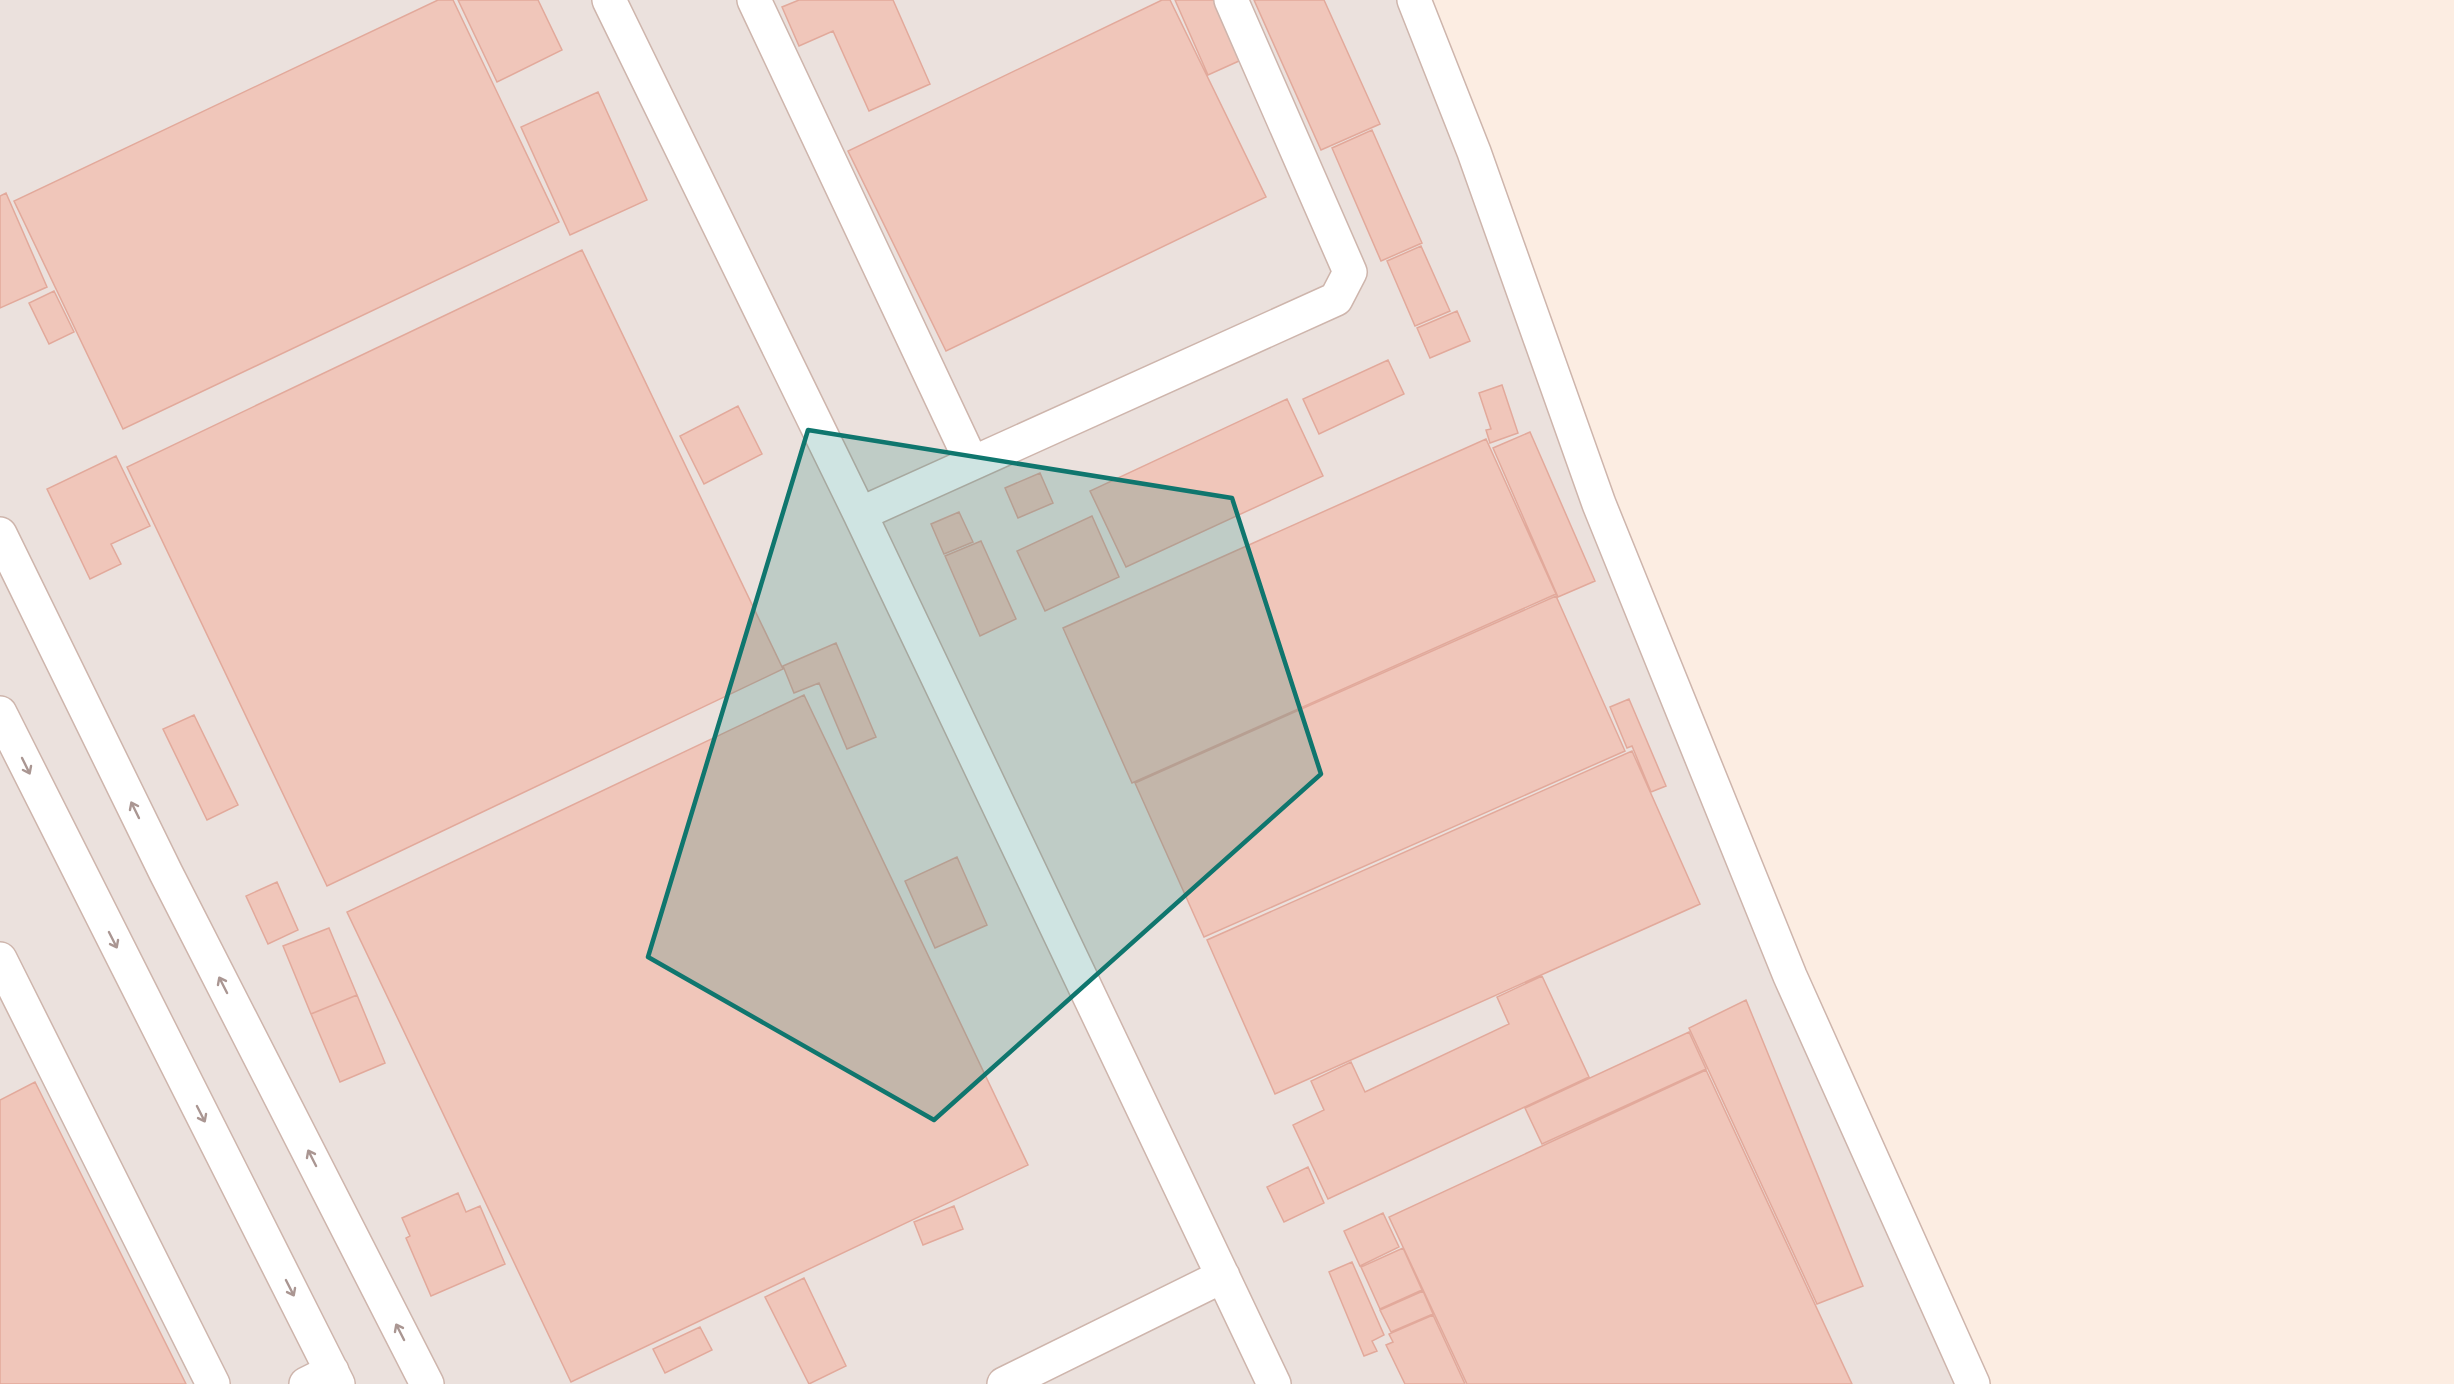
<svg xmlns="http://www.w3.org/2000/svg" width="2454" height="1384" font-family="'Alegreya Sans',sans-serif">
  <style>
    .industrial { fill: #ebe1dd }
    .building { fill: #f0c6ba; stroke: #e2a99b; stroke-width: 1.5 }
    .lines { fill: none; stroke-linecap: round; stroke-linejoin: round }
    .minor-casing { stroke: #ceb5ac; stroke-width: 36 }
    .minor { stroke: #fff; stroke-width: 33 }
    .oneway { stroke: #aa9692 }
    .marked { fill: #0f766e; fill-opacity: 0.2; stroke: #0f766e; stroke-width: 4.5; stroke-linejoin: round }
  </style>
  <rect width="100%" height="100%" fill="#fcede2"/>
  <path class="industrial" d="M0,0H1402L1965,1384H0Z"/>
  <path class="building" d="M438,0H453L559,222L123,429L14,201Z
    M458,0H538L562,50L497,82Z
    M799,0H893L930,84L869,111L833,31L799,46L782,7Z
    M1162,0H1170L1266,197L946,351L848,151Z
    M1175,0H1226L1250,56L1208,75Z
    M1254,0H1324L1380,124L1321,150Z
    M598,92L647,200L570,235L521,127Z
    M1372,130L1422,243L1381,261L1332,148Z
    M6,193L47,287L0,308V196Z
    M1421,246L1450,311L1415,326L1387,261Z
    M582,250L783,669L327,886L127,467Z
    M54,291L74,332L49,344L29,303Z
    M1457,311L1470,341L1430,358L1417,328Z
    M1388,360L1404,394L1319,434L1303,399Z
    M1502,385L1518,433L1490,443L1486,430L1491,429L1479,393Z
    M1287,399L1323,476L1126,567L1090,491Z
    M738,406L762,454L704,484L680,436Z
    M1530,432L1595,581L1558,597L1493,448Z
    M1486,439L1556,594L1132,783L1063,628Z
    M116,456L150,526L111,544L121,564L90,579L47,489Z
    M1040,473L1053,503L1018,518L1005,488Z
    M959,512L973,542L944,554L931,524Z
    M1092,516L1119,577L1045,611L1017,551Z
    M981,541L1016,619L980,636L945,556Z
    M1556,596L1625,751L1204,937L1135,783Z
    M836,643L876,737L847,749L819,683L794,693L783,666Z
    M804,695L1028,1165L571,1382L347,912Z
    M1629,699L1666,786L1651,792L1632,746L1627,748L1610,707Z
    M194,715L238,805L207,820L163,729Z
    M1632,751L1700,904L1275,1094L1207,940Z
    M957,857L987,925L935,948L905,881Z
    M277,882L298,930L268,944L246,896Z
    M329,928L357,995L311,1014L283,946Z
    M1542,976L1589,1077L1328,1199L1293,1125L1324,1110L1311,1081L1351,1062L1365,1092L1509,1024L1497,997Z
    M357,995L385,1063L340,1082L311,1014Z
    M1746,1000L1863,1286L1817,1304L1689,1028Z
    M1689,1032L1706,1069L1542,1144L1525,1108Z
    M1706,1070L1852,1384H1467L1389,1217Z
    M35,1082L186,1384H0V1100Z
    M1308,1167L1324,1203L1284,1222L1267,1187Z
    M458,1193L466,1212L480,1206L505,1264L431,1296L406,1238L410,1236L402,1218Z
    M954,1206L963,1229L923,1245L914,1222Z
    M1383,1213L1399,1247L1360,1266L1344,1231Z
    M1403,1248L1422,1290L1380,1309L1361,1267Z
    M1352,1262L1384,1335L1372,1341L1377,1351L1364,1356L1329,1272Z
    M804,1278L846,1366L809,1384L765,1297Z
    M1423,1291L1433,1314L1391,1332L1380,1310Z
    M1433,1315L1465,1384H1405L1386,1345L1393,1342L1389,1334Z
    M700,1327L712,1350L665,1373L653,1349Z"/>
  <g class="lines">
    <defs>
      <path id="minor" d="M609,0L860,514L1274,1384
        M754,0L971,461
        M1414,0L1474,152L1599,504L1790,976L1973,1384
        M860,514L1336,299L1350,272L1231,0
        M0,534L166,873L427,1384
        M0,713L338,1384
        M0,959L213,1384
        M306,1384L332,1371
        M1004,1384L1223,1276"/>
    </defs>
    <use href="#minor" class="minor-casing"/>
    <use href="#minor" class="minor"/>
  </g>
  <defs><path id="oneway-shaft" d="M-6 0H5M1.5-3L5.5 0L1.5 3" fill="none" stroke-width="1.6" stroke-linecap="round" stroke-linejoin="round" transform="scale(1.5)"/></defs>
  <g class="oneway">
    <use href="#oneway-shaft" transform="translate(26 766) rotate(64)"/>
    <use href="#oneway-shaft" transform="translate(135 810) rotate(-116)"/>
    <use href="#oneway-shaft" transform="translate(113 940) rotate(63)"/>
    <use href="#oneway-shaft" transform="translate(223 985) rotate(-117)"/>
    <use href="#oneway-shaft" transform="translate(201 1114) rotate(63)"/>
    <use href="#oneway-shaft" transform="translate(312 1158) rotate(-117)"/>
    <use href="#oneway-shaft" transform="translate(290 1288) rotate(63)"/>
    <use href="#oneway-shaft" transform="translate(400 1332) rotate(-117)"/>
  </g>
  <path class="marked" d="M808,430L1232,498L1321,774L934,1120L648,957Z"/>
</svg>
